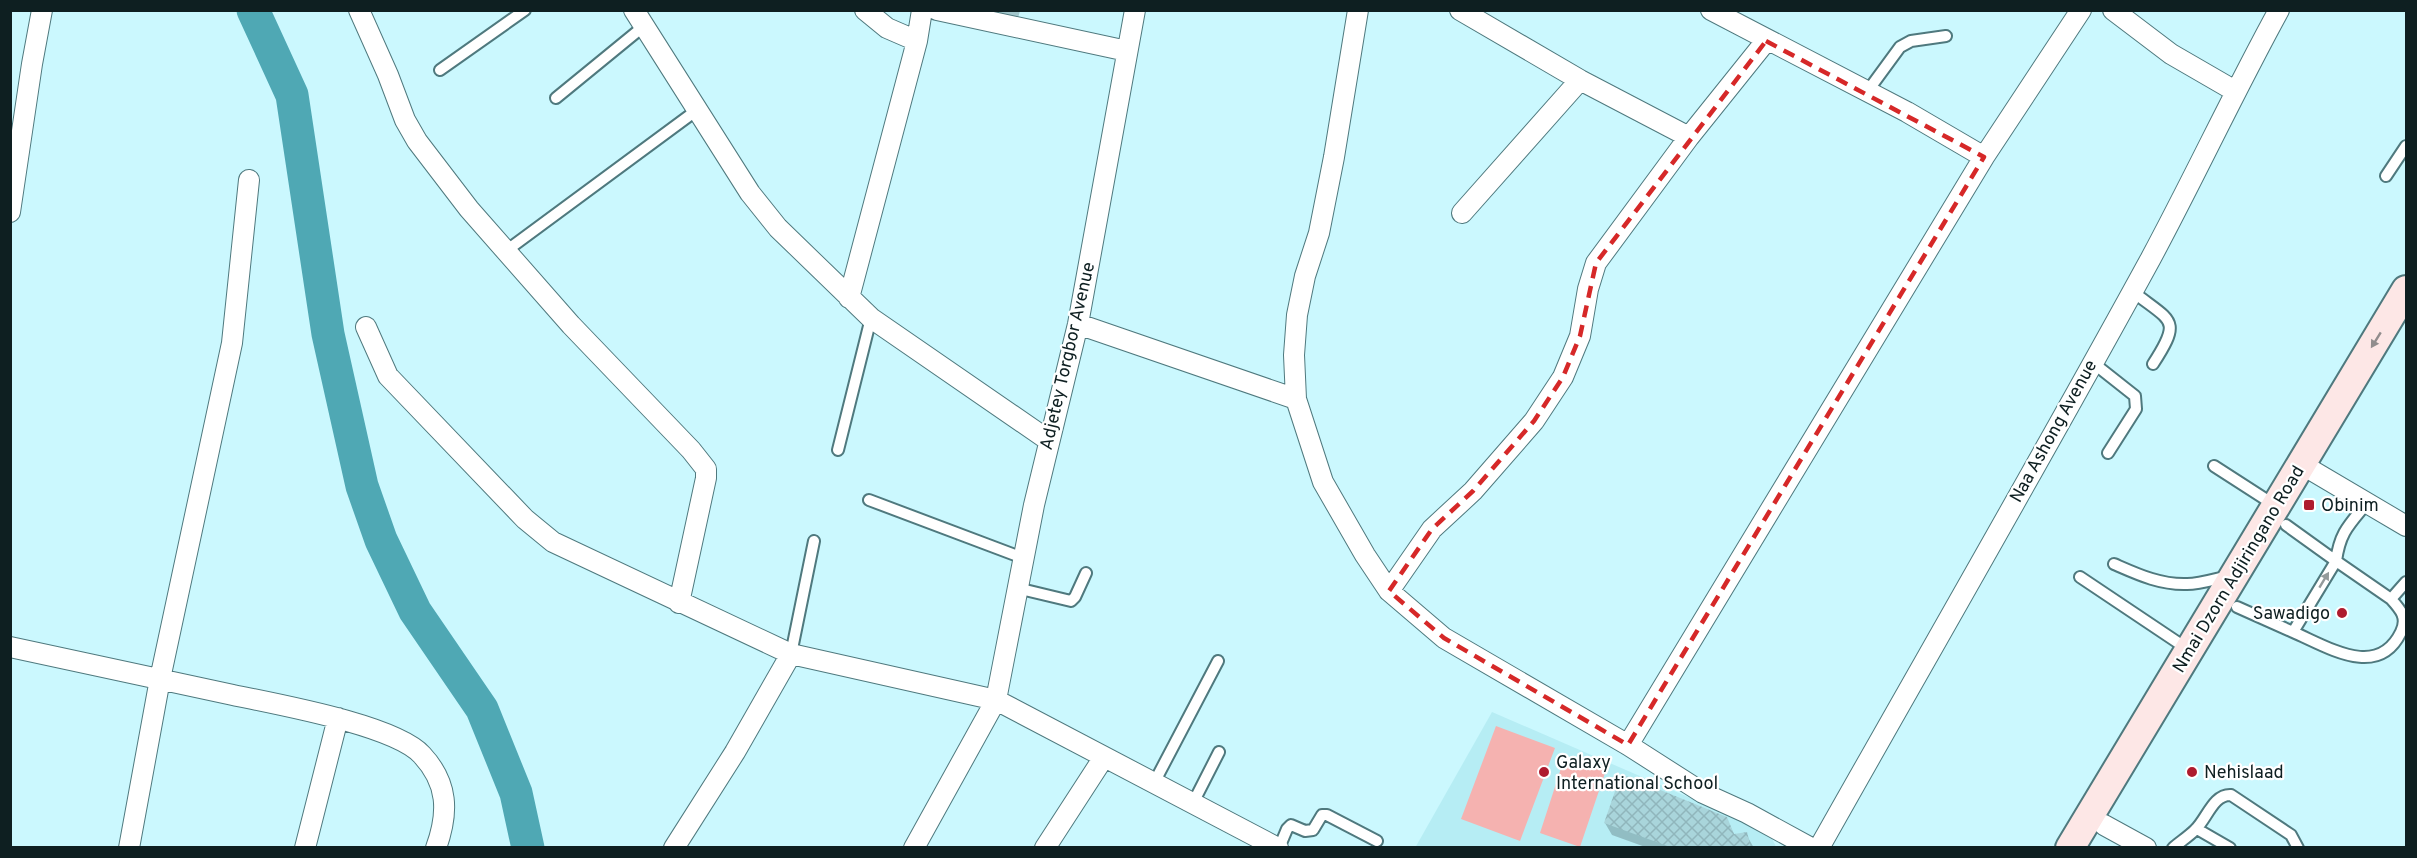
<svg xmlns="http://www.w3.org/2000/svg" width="2417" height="858" font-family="Overpass,sans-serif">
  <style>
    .built { fill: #b6edf4 }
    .green { fill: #f5b2b0 }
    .shadow { fill: #0003 }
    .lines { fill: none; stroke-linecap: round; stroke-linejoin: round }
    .river { stroke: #4fa8b4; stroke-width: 33 }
    .building { fill: url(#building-cross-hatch) }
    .service-casing { stroke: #4f797e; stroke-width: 14 }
    .minor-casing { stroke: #4f797e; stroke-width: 22 }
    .secondary-casing { stroke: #4f797e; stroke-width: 32 }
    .service { stroke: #fff; stroke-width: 10 }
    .minor { stroke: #fff; stroke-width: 20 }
    .secondary { stroke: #fde7e6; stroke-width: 28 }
    .oneway { fill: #918d8d }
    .oneway2 { fill: #939a9b }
    .marked { fill: none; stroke: #d62828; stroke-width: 4.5; stroke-dasharray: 12 8; stroke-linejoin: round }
    .poi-dot { fill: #ae1b2e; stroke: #fff; stroke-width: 2 }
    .labels { text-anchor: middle; stroke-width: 4.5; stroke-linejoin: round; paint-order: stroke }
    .street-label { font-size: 18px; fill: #0e1f21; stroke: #fff }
    .poi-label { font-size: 18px; fill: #0e1f21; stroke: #fff; text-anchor: start }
  </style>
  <defs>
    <pattern id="building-cross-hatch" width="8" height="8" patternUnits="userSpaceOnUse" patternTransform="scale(1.5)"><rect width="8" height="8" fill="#a9d5db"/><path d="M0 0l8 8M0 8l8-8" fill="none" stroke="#90b6bc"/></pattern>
  </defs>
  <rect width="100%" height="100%" fill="#cbf8fe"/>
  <path class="built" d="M1492,712L1769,832L1776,847L1415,848Z"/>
  <path class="green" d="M1496,726L1555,748L1520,841L1461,819Z
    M1565,756L1606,770L1580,847L1540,833Z"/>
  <path class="shadow" d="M999,11L1019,10L1020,11L1018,18L1001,14Z
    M1726,818L1735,836L1746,834L1754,848H1648L1612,835L1605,823Z"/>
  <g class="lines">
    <path class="river" d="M253,10L292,95L328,334L362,486L381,540L415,611L482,709L516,793L528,848"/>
  </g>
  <path class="building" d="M1621,774L1727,817L1734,834L1747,832L1751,848H1673L1604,823Z"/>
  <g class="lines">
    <defs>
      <path id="service" d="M440,70L525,10
        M1867,92L1900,47L1911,41L1946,36
        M556,98L644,26
        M2386,176L2406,146
        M506,251L697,110
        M2132,291C2171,322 2183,318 2153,364
        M2092,362L2135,396L2136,409L2108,453
        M838,450L871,318
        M2214,466L2276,506
        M869,500L1023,558
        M2114,564C2137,574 2160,585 2187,584C2200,584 2215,579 2229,576
        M2080,577L2189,650
        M1017,588L1071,601L1075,597L1086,573
        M2391,599L2406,582
        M2237,607L2293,632L2336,561L2286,525
        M2293,632C2328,647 2378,680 2401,632C2408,618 2401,610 2391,599L2336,561C2340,532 2349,525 2367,503
        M791,654L814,541
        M1154,783L1218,661
        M1193,803L1219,752
        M2197,829L2230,848
        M1279,848L1287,829L1291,825L1305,831L1313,830L1322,815H1327L1377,841
        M2173,848C2180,842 2189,836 2195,830C2207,819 2213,794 2231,795L2291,835L2298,848"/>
      <path id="minor" d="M359,10L388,75L405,120L417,141L469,209L571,325L691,450L706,469V478L679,603
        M634,10L750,193L778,228L871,318L1048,440
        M865,10L887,28L917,41
        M937,10L1127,51
        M1358,10L1334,157L1319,233L1305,276L1297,315L1294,355L1296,399L1323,482L1365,555L1389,591L1444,638L1628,745L1703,793L1747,813L1811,848
        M1460,10L1580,80L1689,137
        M1711,10L1907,112L1984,157
        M2113,10L2171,54L2235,91
        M10,212L32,64L42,10
        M1462,213L1580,80
        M849,298L917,41L922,10
        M1078,324L1296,399
        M366,327L388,376L525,519L553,542L791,654L996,700L1278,848
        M2301,464L2406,526
        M1389,591L1432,529L1473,491L1534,421L1563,377L1580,336L1588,289L1596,263L1689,137L1766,41
        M10,647C85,663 159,679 233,695C275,704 395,725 422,755C448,783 449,812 436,848
        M1628,745L1984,157L2081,10
        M2104,825L2146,848
        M129,848L160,679L232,343L249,180
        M305,848L338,718
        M674,848L735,752L791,654
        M914,848L996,700L1034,505L1078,324L1135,10
        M1045,848L1104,757
        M1819,848C1930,651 2043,456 2151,258C2195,176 2234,92 2279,10"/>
      <path id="secondary" d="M2070,848L2406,290"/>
    </defs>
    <use href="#service" class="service-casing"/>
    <use href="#minor" class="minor-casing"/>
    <use href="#secondary" class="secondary-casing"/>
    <use href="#service" class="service"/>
    <use href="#minor" class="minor"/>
    <use href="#secondary" class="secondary"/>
  </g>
  <defs><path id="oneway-solid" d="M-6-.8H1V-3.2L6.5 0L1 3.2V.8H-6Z" transform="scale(1.5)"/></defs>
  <use class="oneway" href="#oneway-solid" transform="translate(2376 340) rotate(122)"/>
  <use class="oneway2" href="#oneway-solid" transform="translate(2324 580) rotate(-59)"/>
  <path class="marked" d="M1766,41L1984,157L1628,745L1444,638L1389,591L1432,529L1473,491L1534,421L1563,377L1580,336L1596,263Z"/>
  <g class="poi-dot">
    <rect x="2303" y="499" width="12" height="12" rx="3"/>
    <circle cx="2342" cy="613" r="6"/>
    <circle cx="1544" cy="772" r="6"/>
    <circle cx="2192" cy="772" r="6"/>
  </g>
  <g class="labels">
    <g class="street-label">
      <text transform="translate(1067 356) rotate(-77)" y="6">Adjetey Torgbor Avenue</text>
      <text transform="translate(2053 431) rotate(-61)" y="6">Naa Ashong Avenue</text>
      <text transform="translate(2238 569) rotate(-59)" y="6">Nmai Dzorn Adjiringano Road</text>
    </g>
    <g class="poi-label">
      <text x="2321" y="511">Obinim</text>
      <text x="2330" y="619" text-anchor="end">Sawadigo</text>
      <text x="1556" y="768">Galaxy<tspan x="1556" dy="21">International School</tspan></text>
      <text x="2204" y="778">Nehislaad</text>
    </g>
  </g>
  <rect width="2417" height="858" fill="none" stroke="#0e1f21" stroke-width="24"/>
</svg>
